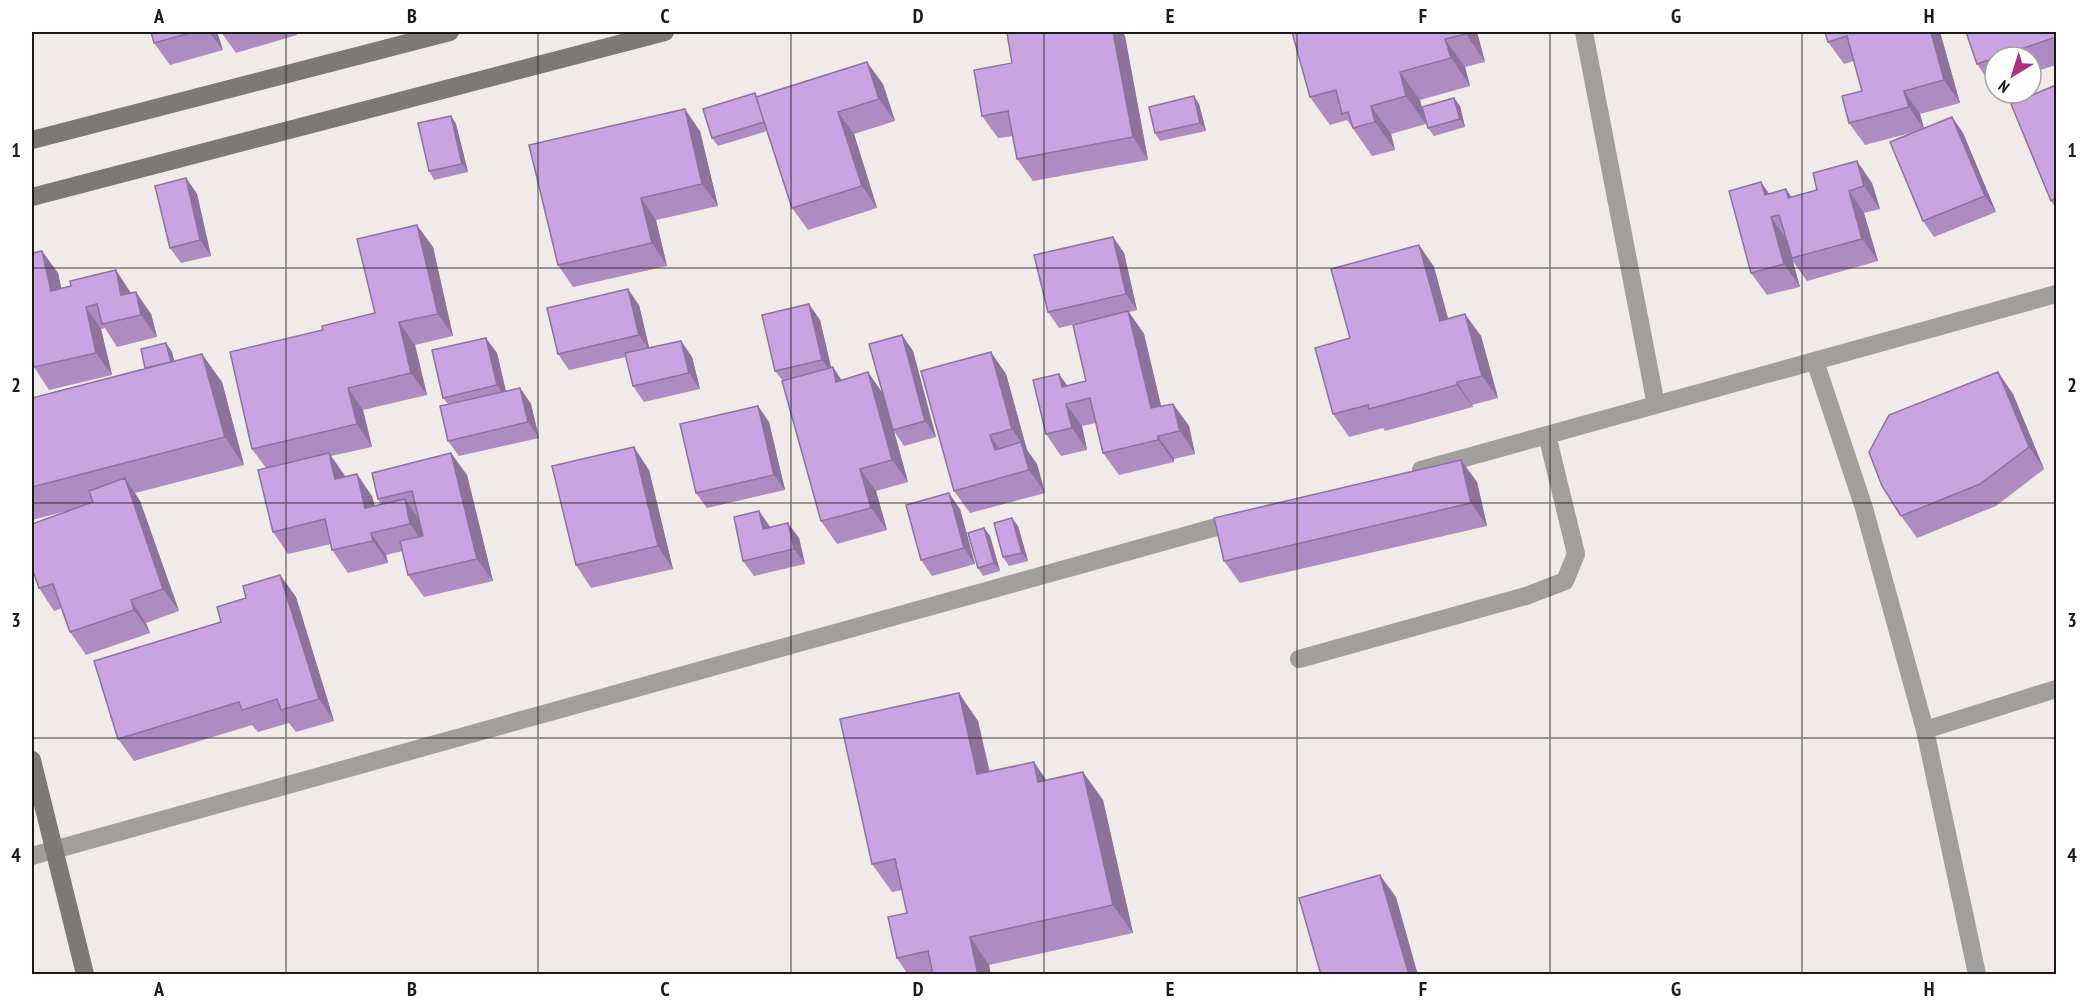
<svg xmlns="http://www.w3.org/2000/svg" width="2088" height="1006" font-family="'PT Sans Narrow',sans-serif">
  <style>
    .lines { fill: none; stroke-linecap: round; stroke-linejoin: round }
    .lane { stroke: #a09f9d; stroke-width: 18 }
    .street { stroke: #a09f9d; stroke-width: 18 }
    .secondary { stroke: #7b7a77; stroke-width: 18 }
    .wall { fill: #ae8cc2 }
    .shaded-wall { fill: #8d729e }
    .building { fill: #caa3e2; stroke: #8d729e; stroke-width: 1.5 }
    .grid { fill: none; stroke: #1c1a19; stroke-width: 1.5; stroke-opacity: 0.55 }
    .neatline { fill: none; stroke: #1c1a19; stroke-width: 2 }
    .grid-label { font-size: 20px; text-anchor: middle; font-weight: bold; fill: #1c1a19 }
  </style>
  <rect width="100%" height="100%" fill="#f0eae8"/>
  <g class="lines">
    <path class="lane" d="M1299,659L1526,596L1565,581L1576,554L1547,435"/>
    <path class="street" d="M1584,32L1656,405
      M1815,361L1864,508L1925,730L1977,974
      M1421,470L2056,294
      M1925,730L2056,689
      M32,856L1238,521"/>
    <path class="secondary" d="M32,140L450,32
      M32,197L665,32
      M32,760L85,974"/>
  </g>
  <path class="wall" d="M151,32H217L223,50L170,65L154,43Z
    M221,32H296L297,35L236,53Z
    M301,32H313L303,34Z
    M1015,32H1122L1125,36L1148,160L1033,181L1017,159L1013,136L998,138L982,116L1012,63Z
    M1292,32H1477L1485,62L1465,67L1470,86L1420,100L1426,124L1391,134L1395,150L1372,156L1347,120L1330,125L1310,97Z
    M1825,32H1940L1960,103L1920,114L1924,128L1952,117L1963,133L1996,212L1934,237L1923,221L1918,131L1865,145L1849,123L1862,91L1854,61L1844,64L1828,42Z
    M2056,32V65L2031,73V57H1995V86L1993,87L1977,64Z
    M883,84L895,121L854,134L877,208L808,230L792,208L767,131L718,146L712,138L755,93L757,97Z
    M2056,85V208L2051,201Z
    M1454,98L1460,106L1465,127L1434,136L1428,128Z
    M1199,104L1206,131L1160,141L1155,133Z
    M451,116L456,124L468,172L434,180L429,171Z
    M700,131L718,206L656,220L667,266L573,287L558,265Z
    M186,178L197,194L211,256L181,263L170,248Z
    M1761,182L1769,194L1786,189L1791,197L1817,190L1872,183L1880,209L1864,213L1878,261L1807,281L1792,260L1800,287L1767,295L1751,273Z
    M1113,237L1124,253L1137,310L1129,312L1144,334L1161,406L1173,404L1189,426L1195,454L1174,459V462L1119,475L1103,453L1096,423L1082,426L1087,450L1061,456L1046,434L1067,386L1086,381L1080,323L1059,328L1048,312Z
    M1419,245L1434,267L1448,319L1481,336L1498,398L1472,405L1473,407L1385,431L1383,428L1349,437L1333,414L1350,338Z
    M433,247L453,336L415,345L427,395L363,410L372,447L331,456L345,476L372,496L375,506L381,504L378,499L467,475L493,581L424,597L408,575L403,551L386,555L388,563L348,573L332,550L331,544L288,554L273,532L266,468L252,449L323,330L375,313Z
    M58,273L61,288L131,293L151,314L157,337L117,347L105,328L101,329L112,375L49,390L34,367Z
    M809,304L820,320L831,368L841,380L882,393L902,335L913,351L936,437L904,446L894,431L908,482L876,491L887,530L837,544L821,521L783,381L775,371Z
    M639,305L649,348L681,341L692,357L700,389L644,402L633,386L626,357L569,370L558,354Z
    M166,343L172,352L174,361L222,382L244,465L135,493L140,501L179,611L146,623L150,633L86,655L70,632L62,608L54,611L39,588L67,511L32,520V398L145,368Z
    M497,353L506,391L520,388L531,404L539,438L459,456L448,441V404L443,398Z
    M1006,374L1027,450L1037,464L1045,493L970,513L954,491Z
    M2013,394L2044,469L1996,506L1917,538L1901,516Z
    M758,406L769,422L785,490L707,508L696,493Z
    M649,470L673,569L591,588L576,565Z
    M1477,482L1487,526L1240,583L1224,561Z
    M960,509L975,564L932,576L921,560Z
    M759,511L770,527L799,538L805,564L754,576L743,561Z
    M1018,526L1028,561L1009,566L1003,557Z
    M984,528L990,536L1000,571L983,576L978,568Z
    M280,575L296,597L334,721L296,732L289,723L258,732L252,725L134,761L118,739L221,622L246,598Z
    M978,721L990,772L1047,780L1103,800L1133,933L989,965L991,975H908L897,958L907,913L902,890L892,892L872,864Z"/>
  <path class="shaded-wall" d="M209,32H217L223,50Z
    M1113,32H1122L1125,36L1148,160L1133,137Z
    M1465,32H1477L1485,62L1466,34Z
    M1931,32H1940L1960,103L1944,80Z
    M1445,39L1465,67L1470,86L1451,58Z
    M867,62L883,84L895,121L879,99Z
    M1400,72L1420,100L1426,124L1406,96Z
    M1904,91L1920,114L1924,129L1909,107Z
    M1194,96L1199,104L1206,131L1200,123Z
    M1454,98L1460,106L1465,127L1460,119Z
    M1371,106L1391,134L1395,150L1375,122Z
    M685,109L700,131L718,206L702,184Z
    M838,112L854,134L877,208L862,186Z
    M451,116L456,124L468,172L462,164Z
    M1952,117L1963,133L1996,212L1985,196Z
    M1857,161L1872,183L1880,209L1864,186Z
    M186,178L197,194L211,256L200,240Z
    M1761,182L1777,205L1765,195Z
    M1786,189L1801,211L1788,198Z
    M1849,191L1864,213L1878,261L1862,239Z
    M641,198L656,220L667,266L652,243Z
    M1771,217L1787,240L1800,287L1784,264Z
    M417,225L433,247L453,336L438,314Z
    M1113,237L1124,253L1137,310L1126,294Z
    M1419,245L1434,267L1455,344L1440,321Z
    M42,251L58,273L67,313L51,291Z
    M116,270L131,293L137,317L121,295Z
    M628,289L639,305L650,351L639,335Z
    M136,292L151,314L157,337L141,315Z
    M809,304L820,320L833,375L822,360Z
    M86,307L101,329L112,375L96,353Z
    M1128,311L1144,334L1167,431L1151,408Z
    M1465,314L1481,336L1498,398L1482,376Z
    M399,322L415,345L427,395L411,373Z
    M902,335L913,351L936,437L925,421Z
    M486,338L497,353L508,401L497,385Z
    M681,341L692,357L700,389L689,373Z
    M166,343L172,352L180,384L174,376Z
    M991,352L1006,374L1027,450L1037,464L1045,493L1029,470L1022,443L1012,429Z
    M202,354L222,382L244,465L225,437Z
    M833,367L848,390L836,382Z
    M868,372L884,395L908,482L892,460Z
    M1998,372L2013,394L2044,469L2029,447Z
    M1059,374L1075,396L1062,387Z
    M1457,382L1472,405L1473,407L1457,385Z
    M348,388L363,410L372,447L357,424Z
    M520,388L531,404L539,438L528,422Z
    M1066,404L1082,426L1087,450L1072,428Z
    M1173,404L1189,426L1195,454L1180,431Z
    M758,406L769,422L785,490L774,475Z
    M990,435L1005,457L995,450Z
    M1158,436L1174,459V462L1158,440Z
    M634,447L649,470L673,569L658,546Z
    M329,453L345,476L350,501L335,479Z
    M451,453L467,475L493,581L477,559Z
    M1461,460L1477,482L1487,526L1471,503Z
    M860,469L876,491L887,530L871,508Z
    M357,474L372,496L381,530L365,508Z
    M125,478L140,501L179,611L163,589Z
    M949,493L960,509L975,564L964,548Z
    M405,499L420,521L426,546L410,524Z
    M759,511L770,527L763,529Z
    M1012,518L1018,526L1028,561L1022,553Z
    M788,523L799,538L805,564L794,549Z
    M984,528L990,536L1000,571L994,563Z
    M371,533L386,555L388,563L373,541Z
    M280,575L296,597L334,721L319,699Z
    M131,600L146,623L150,633L134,610Z
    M959,693L978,721L996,802L977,774Z
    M1034,762L1053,790L1038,782Z
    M1083,772L1103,800L1133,933L1113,905Z
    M1380,875L1396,897L1418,975H1409Z
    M970,937L989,965L991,975H978Z"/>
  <path class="building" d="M151,32H194L154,43Z
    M1015,32H1113L1133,137L1017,159L1008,111L982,116L974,70L1012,63L1007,33Z
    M1292,32H1465L1466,34L1445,39L1451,58L1400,72L1406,96L1371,106L1375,122L1353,128L1348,112L1342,114L1336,90L1310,97Z
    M1825,32H1931L1944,80L1904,91L1909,107L1849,123L1842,96L1862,91L1847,36L1828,42Z
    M1966,32H2056V37L1998,57H1995V58L1977,64Z
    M867,62L879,99L838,112L862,186L792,208L756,97Z
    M2056,85V198L2051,201L2011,104Z
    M755,93L764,122L712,138L703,109Z
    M1194,96L1200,123L1155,133L1149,107Z
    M1454,98L1460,119L1428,128L1422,107Z
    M685,109L702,184L641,198L652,243L558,265L529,145Z
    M451,116L462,164L429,171L418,123Z
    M1952,117L1985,196L1923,221L1890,142Z
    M1857,161L1864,186L1849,191L1862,239L1792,258L1779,215L1771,217L1784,264L1751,273L1729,191L1761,182L1765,195L1786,189L1788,198L1817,190L1813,173Z
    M186,178L200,240L170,248L155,186Z
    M417,225L438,314L399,322L411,373L348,388L357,424L252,449L230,352L323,330L322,326L375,313L357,239Z
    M1113,237L1126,294L1048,312L1034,255Z
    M1419,245L1440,321L1465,314L1482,376L1457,382V385L1369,409L1368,405L1333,414L1315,348L1350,338L1331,269Z
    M42,251L51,291L71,286L70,281L116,270L121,295L136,292L141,315L102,324L97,304L86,307L96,353L34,367L32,359V253Z
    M628,289L639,335L558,354L547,308Z
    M809,304L822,360L775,371L762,315Z
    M1128,311L1151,408L1173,404L1180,431L1158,436V440L1103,453L1090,398L1066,404L1072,428L1046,434L1033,380L1059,374L1062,387L1086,381L1073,325Z
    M902,335L925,421L893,430L869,344Z
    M486,338L497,385L443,398L432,350Z
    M681,341L689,373L633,386L625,353Z
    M166,343L171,362L145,368L141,349Z
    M991,352L1012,429L990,435L995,450L1021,442L1029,470L954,491L921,371Z
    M202,354L225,437L32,487V398Z
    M833,367L836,382L868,372L892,460L860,469L871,508L821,521L782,381Z
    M1998,372L2029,447L1980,484L1901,516L1882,486L1869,452L1889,415Z
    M520,388L528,422L448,441L440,406Z
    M758,406L774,475L696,493L680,424Z
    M634,447L658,546L576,565L552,466Z
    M329,453L335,479L357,474L365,508L405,499L410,524L371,533L373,541L332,550L325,519L273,532L258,470Z
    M451,453L477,559L408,575L400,541L423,536L412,491L378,499L372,473Z
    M1461,460L1471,503L1224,561L1214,518Z
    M125,478L163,589L131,600L134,610L70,632L53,584L39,588L32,568V524L93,502L89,491Z
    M949,493L964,548L921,560L906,505Z
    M759,511L763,529L788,523L794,549L743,561L734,517Z
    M1012,518L1022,553L1003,557L994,523Z
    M984,528L994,563L978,568L968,533Z
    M280,575L319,699L281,710L277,699L242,710L239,702L118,739L94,661L221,622L217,607L246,598L243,586Z
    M959,693L977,774L1034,762L1038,782L1083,772L1113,905L970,937L978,975H933L928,951L897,958L888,917L907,913L895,859L872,864L840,719Z
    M1380,875L1409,975H1321L1299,898Z"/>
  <path class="grid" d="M286,32V974M538,32V974M791,32V974M1044,32V974M1297,32V974M1550,32V974M1802,32V974M32,268H2056M32,503H2056M32,738H2056"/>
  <rect width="2088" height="1006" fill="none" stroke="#ffffff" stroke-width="66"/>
  <g transform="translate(2013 75) rotate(218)"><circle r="28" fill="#ffffff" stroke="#a4a3a3" stroke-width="1.5"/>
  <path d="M0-4.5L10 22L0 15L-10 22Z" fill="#a93084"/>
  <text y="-9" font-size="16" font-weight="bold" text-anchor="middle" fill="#1c1a19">N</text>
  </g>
  <rect x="33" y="33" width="2022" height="940" class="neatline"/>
  <g class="grid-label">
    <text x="159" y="23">A</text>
    <text x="412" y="23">B</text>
    <text x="665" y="23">C</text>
    <text x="918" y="23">D</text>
    <text x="1170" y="23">E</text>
    <text x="1423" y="23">F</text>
    <text x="1676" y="23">G</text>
    <text x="1929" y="23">H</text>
    <text x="16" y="157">1</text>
    <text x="2072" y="157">1</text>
    <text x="16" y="392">2</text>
    <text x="2072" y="392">2</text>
    <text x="16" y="627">3</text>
    <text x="2072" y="627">3</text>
    <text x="16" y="862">4</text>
    <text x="2072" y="862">4</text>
    <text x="159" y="996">A</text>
    <text x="412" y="996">B</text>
    <text x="665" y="996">C</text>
    <text x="918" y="996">D</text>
    <text x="1170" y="996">E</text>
    <text x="1423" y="996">F</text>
    <text x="1676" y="996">G</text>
    <text x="1929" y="996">H</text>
  </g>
</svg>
